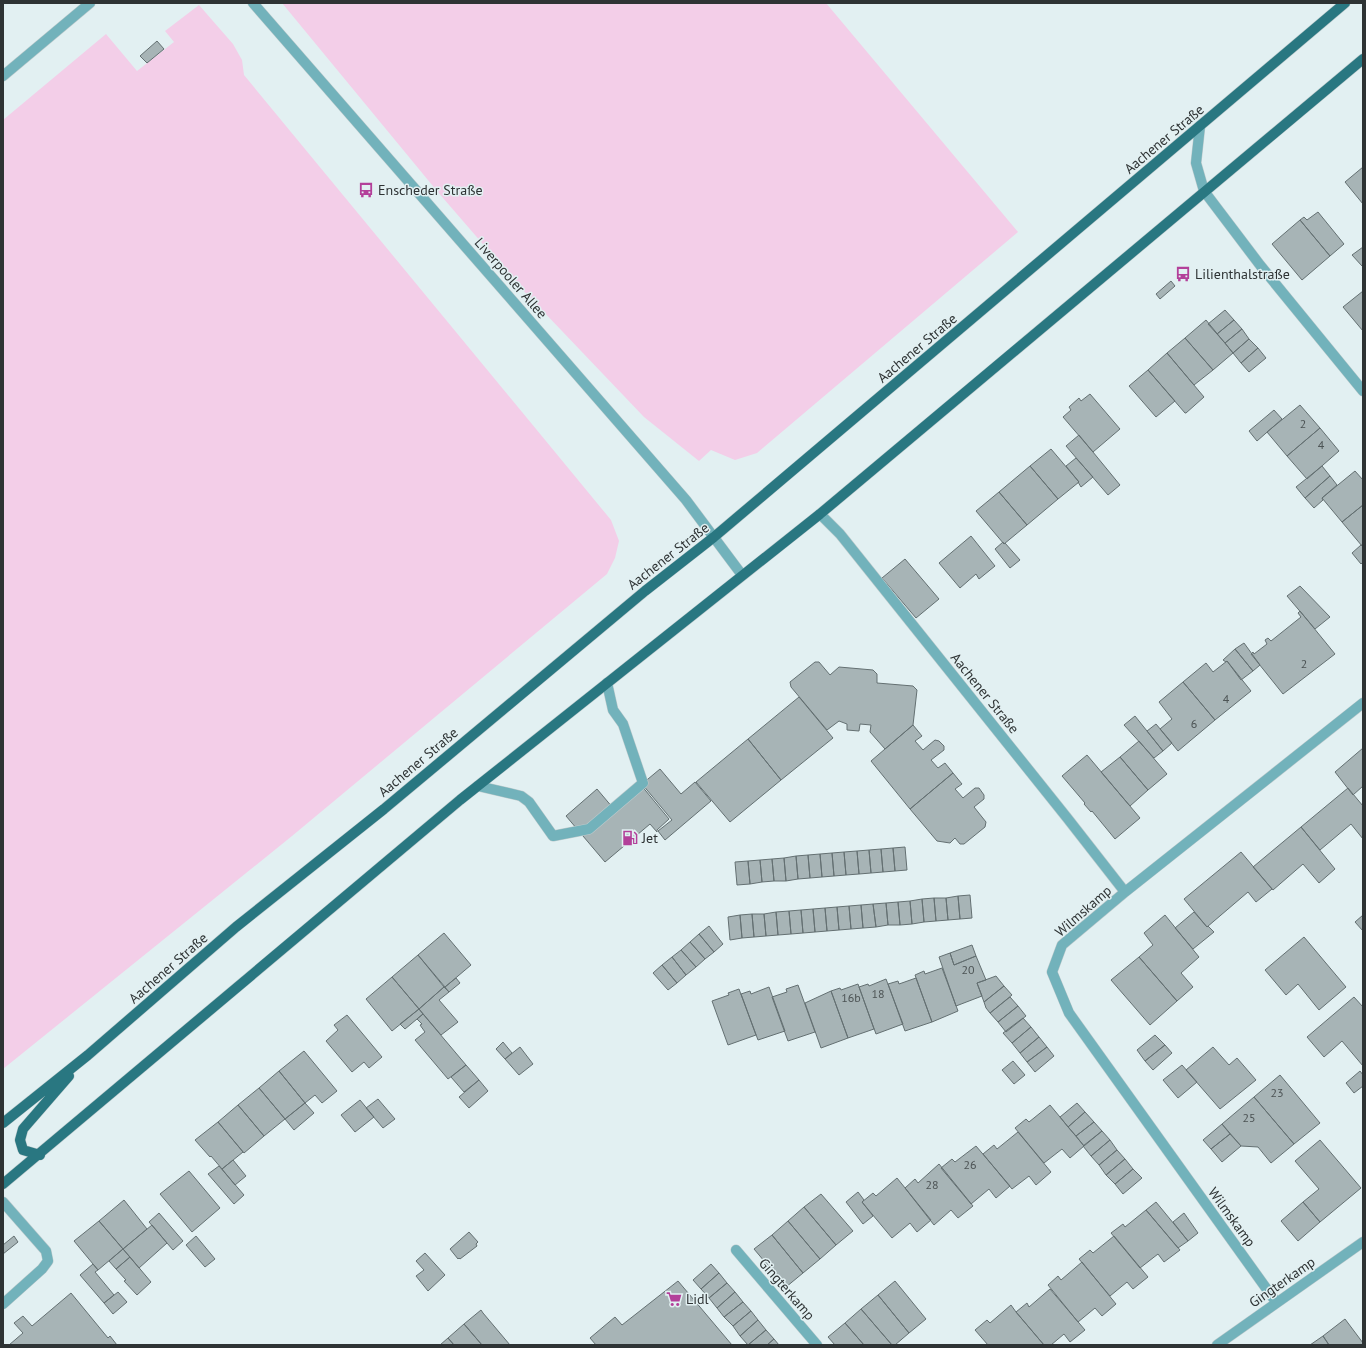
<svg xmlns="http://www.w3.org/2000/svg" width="1366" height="1348" font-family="'PT Sans',sans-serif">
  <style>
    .green { fill: #f3cee8 }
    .building { fill: #a7b4b6; stroke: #647072 }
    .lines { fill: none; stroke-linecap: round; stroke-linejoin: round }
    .minor-casing { stroke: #becacc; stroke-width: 11 }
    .major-casing { stroke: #becacc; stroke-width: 11 }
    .minor { stroke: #72b2bb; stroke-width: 10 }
    .major { stroke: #297781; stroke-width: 10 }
    .labels { text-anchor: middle; stroke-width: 3; stroke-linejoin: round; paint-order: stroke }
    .number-label { font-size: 12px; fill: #4c5354 }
    .street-label { font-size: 14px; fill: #2e3334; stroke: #e2f0f2 }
    .poi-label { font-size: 14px; fill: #2e3334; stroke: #e2f0f2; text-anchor: start }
  </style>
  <rect width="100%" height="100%" fill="#e2f0f2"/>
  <path class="green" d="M282,3H826L1018,232L757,453L735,460L711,450L699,461L644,417L520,287L437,191Z
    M199,5L233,44L242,60L244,75L611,520L619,541L615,558L607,574L292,836L3,1069V120L106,34L137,71L174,42L165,31Z"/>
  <path class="building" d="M157,41L164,49L147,63L140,56Z
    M1363,167V204L1345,182Z
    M1318,212L1344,244L1330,256L1300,220L1304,217L1307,220Z
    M1300,220L1330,256L1302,280L1272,244Z
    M1363,247V265L1362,266L1352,255Z
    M1171,281L1175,286L1160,299L1156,294Z
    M1363,291V331L1343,307Z
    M1225,310L1234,320L1217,334L1208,324Z
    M1206,320L1233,353L1213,370L1185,338Z
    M1234,320L1242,329L1225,343L1217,334Z
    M1242,329L1249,339L1233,353L1225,343Z
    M1185,338L1213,370L1194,385L1167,353Z
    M1249,339L1258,348L1241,363L1233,353Z
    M1258,348L1266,358L1249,372L1241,363Z
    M1167,353L1204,397L1186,413H1185L1148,370Z
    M1148,370L1175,401L1156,417L1129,386Z
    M1090,394L1120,429L1093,452L1063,417L1071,410L1069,407L1079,398L1081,401Z
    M1300,405L1320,428L1287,456L1267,432Z
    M1274,410L1282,419L1257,441L1249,431Z
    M1320,428L1339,451L1307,479L1287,456Z
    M1079,435L1120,485L1108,495L1066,446Z
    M1051,449L1079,482L1058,499L1030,466Z
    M1076,458L1093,477L1081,487L1078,482H1079L1066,466Z
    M1030,466L1058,499L1027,525L999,492Z
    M1322,466L1330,476L1305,498L1296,487Z
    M1355,471L1363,480V505L1342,522L1322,498Z
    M1330,476L1337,485L1322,498L1323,500L1314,508L1305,498Z
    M999,492L1027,525L1004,544L976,511Z
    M1363,505V545L1362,546L1342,522Z
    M971,536L995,566L979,579L976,574L960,588L939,563Z
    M1003,542L1004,544L1005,543L1020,560L1010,568L995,549Z
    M1361,545H1363V562L1361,564L1352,553Z
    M905,559L939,599L916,618L882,578Z
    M1300,586L1330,617L1315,629L1287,596Z
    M1300,611L1335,654L1283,694L1251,654L1253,652L1254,654L1267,644L1265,640L1268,638L1271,641L1301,617L1298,613Z
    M1244,643L1260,665L1253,671L1235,649Z
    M1235,649L1253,671L1241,680L1227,661L1226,662L1223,660Z
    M1227,661L1251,691L1215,720L1183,682L1206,663L1213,672Z
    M815,662H819L830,675L839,667L873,670L877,674V683L913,686L917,690L913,725L885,749L870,732L871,725L860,724L859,731L847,730V724L839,721L827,730L791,687L790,682Z
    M1183,682L1215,720L1178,751L1160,729L1172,719L1159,702Z
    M799,697L833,738L781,780L748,739Z
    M1135,716L1163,751L1154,758L1124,725Z
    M1156,724L1172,743L1163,751L1147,731Z
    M913,725L922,736L915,741L923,750L935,740L939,741L944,746V750L931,760L938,768L945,763L953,773L910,809L871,761Z
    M748,739L781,780L730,822L696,782Z
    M1139,741L1167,774L1148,790L1120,757Z
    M1363,748V786L1353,795L1335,772Z
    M1087,755L1140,818L1115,839L1092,811L1091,812L1084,804L1085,803L1062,776Z
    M1120,757L1148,790L1130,806L1101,772Z
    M660,769L681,794L695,782L711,801L665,840L658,831L672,820L642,784Z
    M953,773L962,784L955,789L963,798L975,788H979L984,795V799L974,807L986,822L985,827L964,844H960L955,838L950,843L937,841L910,809Z
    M641,785L669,819L657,830V832L650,824L605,862L566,816L597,789L613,808Z
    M1348,788L1363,806V839L1351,824L1320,850L1301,827Z
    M1301,827L1335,869L1319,883L1303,864L1273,890L1253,867Z
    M905,847L907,870L895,871L893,848Z
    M893,848L895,871L883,872L881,849Z
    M881,849L883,872L871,873L869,850Z
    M869,850L871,873L859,874L857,851Z
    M857,851L859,874L846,875L844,852Z
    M844,852L846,875L834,876L832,853Z
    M1241,852L1272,889L1256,902L1248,892L1207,927L1184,899Z
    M832,853L834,876L822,877L820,854Z
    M820,854L822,877L810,878L808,855Z
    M808,855L810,878L798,879L796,856Z
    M796,856L798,879L786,881L784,858Z
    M784,858L786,881H774L772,859Z
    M772,859L774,881L762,882L760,860Z
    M760,860L762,882L750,884L748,861Z
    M748,861L750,884L737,885L735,862Z
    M970,895L972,918L960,919L958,896Z
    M958,896L960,919L948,920L946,898Z
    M934,898H946L948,920L936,921Z
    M934,898L936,921L924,922L922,899Z
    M922,899L924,922L912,924L910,901Z
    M910,901L912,924L900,925L898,902Z
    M898,902L900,925H888L886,903Z
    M886,903L888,925L876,927L873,904Z
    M873,904L876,927L863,928L861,905Z
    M861,905L863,928L851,929L849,906Z
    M849,906L851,929L839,930L837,907Z
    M837,907L839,930L827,931L825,908Z
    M825,908L827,931L815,932L813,909Z
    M813,909L815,932L803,933L801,910Z
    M801,910L803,933L791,934L789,911Z
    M789,911L791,934L778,935L776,912Z
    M776,912L778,935L766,936L764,914Z
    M1194,912L1207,927L1208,926L1214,932L1193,949L1175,928Z
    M752,914L754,937L742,938L740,915Z
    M752,914H764L766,936L754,937Z
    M740,915L742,938L730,940L728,917Z
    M1165,915L1199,957L1181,973L1193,987L1177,1001L1139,957L1153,945L1144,933Z
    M1363,915V931L1355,922Z
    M709,926L723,944L714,952L699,934Z
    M444,933L471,965L445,987L418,955Z
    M699,934L714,952L705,959L690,942Z
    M1304,937L1346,987L1319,1010L1298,984L1286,995L1265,970Z
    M690,942L705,959L696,967L681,950Z
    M972,945L976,956L954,965L950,953Z
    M681,950L696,967L686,975L672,957Z
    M950,953L954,965L976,956L986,980L977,983L982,996L956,1006L939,957Z
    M418,955L444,987L419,1009L392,977Z
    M672,957L686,975L677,983L662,965Z
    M1139,957L1177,1001L1150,1025L1111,980Z
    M662,965L677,983L668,990L653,973Z
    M942,968L958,1011L932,1022L915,975L924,971L925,974Z
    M996,976L1004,986L984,1002L977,983Z
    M392,977L419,1009L392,1031L366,999Z
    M456,978L460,983L449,992L445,987Z
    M916,978L932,1022L905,1031L888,984L898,981L899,984Z
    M886,979L903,1024L876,1034L859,987L868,984L869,986Z
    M858,984L874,1029L848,1038L831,991L840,988L841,990Z
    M798,985L815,1032L788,1041L772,997L787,992L786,989Z
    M1004,986L1012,995L990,1013L986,1008L984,1002Z
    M444,987L449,992L439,1000L458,1022L441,1035L419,1009Z
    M769,987L785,1031L758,1040L741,994L750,991L751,994Z
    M739,989L756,1035L728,1045L712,1001L729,995L728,993Z
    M831,991L848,1038L821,1048L805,1003Z
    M1010,997L1018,1006L998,1022L990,1013Z
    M1354,997L1363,1007V1066L1342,1041L1324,1057L1307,1037Z
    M1018,1006L1026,1016L1006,1032L998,1022Z
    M419,1009L423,1014L405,1029L400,1024Z
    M423,1014L466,1065L448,1079L415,1040L425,1032L420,1025L422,1024L417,1019Z
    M347,1015L382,1057L369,1068L364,1062L352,1072L326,1041L338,1030L334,1025Z
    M1023,1018L1031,1027L1012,1043L1003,1033Z
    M1031,1027L1039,1037L1020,1053L1012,1043Z
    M1155,1035L1165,1045L1145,1061L1137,1050Z
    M1039,1037L1047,1047L1027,1062L1020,1053Z
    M503,1042L512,1053L505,1059L496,1049Z
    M1165,1045L1172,1053L1153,1070L1145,1061Z
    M520,1047L533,1064L519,1075L505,1059Z
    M1047,1047L1054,1056L1035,1072L1027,1062Z
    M1213,1047L1229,1065L1237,1058L1256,1080L1220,1109L1186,1070Z
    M304,1051L337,1091L322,1103L315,1095L305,1103L279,1071Z
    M1013,1061L1025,1075L1014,1084L1002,1070Z
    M466,1065L479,1080L464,1092L451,1077Z
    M1182,1065L1197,1082L1178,1098L1163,1080Z
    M279,1071L305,1103L285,1119L259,1088Z
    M1360,1071L1363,1075V1086L1354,1093L1346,1083Z
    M1280,1075L1320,1123L1294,1144L1254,1097Z
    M479,1080L488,1091L469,1108L459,1097Z
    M259,1088L285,1119L264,1136L238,1105Z
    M1254,1097L1294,1144L1271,1163L1258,1147L1241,1146L1222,1124Z
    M378,1099L395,1119L383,1128L366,1108Z
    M360,1100L374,1117L355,1132L341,1115Z
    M305,1103L314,1113L294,1130L285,1119Z
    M1077,1103L1085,1112L1068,1127L1060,1117Z
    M238,1105L264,1136L244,1153L218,1122Z
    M1050,1105L1084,1146L1070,1158L1062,1149L1044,1163L1015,1128L1026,1119L1029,1122Z
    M1085,1112L1094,1122L1076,1136L1068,1127Z
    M218,1122L243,1152L222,1169L211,1156L210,1157L195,1140Z
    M1094,1122L1102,1131L1084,1146L1076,1136Z
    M1222,1124L1230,1134L1211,1149L1203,1140Z
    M1102,1131L1110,1140L1091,1156L1083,1146Z
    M1018,1132L1051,1172L1036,1185L1029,1176L1012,1189L983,1154L994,1145L997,1149Z
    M1230,1134L1241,1146L1222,1162L1211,1149Z
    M1110,1140L1117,1150L1099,1165L1091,1156Z
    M1320,1140L1361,1188L1320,1222L1303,1202L1319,1189L1295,1161Z
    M976,1146L1010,1186L996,1198L989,1189L971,1204L941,1168L952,1159L955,1162Z
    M1117,1150L1125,1159L1106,1175L1099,1165Z
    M1125,1159L1133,1169L1115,1184L1106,1175Z
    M233,1160L246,1176L235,1185L222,1169Z
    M939,1164L973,1206L958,1218L951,1210L934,1225L905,1188L915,1179L918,1183Z
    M219,1166L244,1195L234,1204L208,1174Z
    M1133,1169L1142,1178L1123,1194L1115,1184Z
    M189,1171L220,1208L192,1232L160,1194Z
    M897,1178L931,1220L917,1232L910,1223L892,1238L862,1202L873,1193L876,1196Z
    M858,1192L864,1200L862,1202L873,1216L863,1224L846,1202Z
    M821,1194L853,1231L836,1245L804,1207Z
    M124,1200L147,1229L123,1249L99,1221Z
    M1156,1202L1188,1241L1178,1248L1146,1210Z
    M1303,1202L1320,1222L1298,1241L1281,1221Z
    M804,1207L836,1245L820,1259L788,1221Z
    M1146,1210L1180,1250L1164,1262L1158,1254L1140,1268L1111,1233L1123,1224L1125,1227Z
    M159,1213L183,1241L173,1250L149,1222Z
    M1184,1213L1198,1233L1188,1241L1173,1222Z
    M99,1221L123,1249L98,1270L74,1241Z
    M788,1221L820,1259L803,1273L772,1235Z
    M152,1225L167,1243L139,1268L123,1249Z
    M469,1232L478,1242L476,1244L477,1246L460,1259L459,1258L458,1259L450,1249Z
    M772,1235L803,1273L786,1287L754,1249Z
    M14,1236L18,1242L3,1254V1245Z
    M196,1236L215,1259L205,1267L186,1245Z
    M1114,1236L1148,1277L1133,1289L1127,1282L1110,1296L1079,1259L1090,1250L1093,1253Z
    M123,1249L130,1257L116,1269L109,1261Z
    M425,1253L445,1275L428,1291L416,1276L424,1270L416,1261Z
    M130,1257L151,1282L137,1295L124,1281L126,1280L116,1269Z
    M1082,1262L1116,1304L1102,1316L1095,1308L1078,1322L1048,1285L1058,1276L1061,1280Z
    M93,1264L98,1270L95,1272L114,1295L104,1303L80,1275Z
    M711,1264L719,1273L701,1289L693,1280Z
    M719,1273L727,1283L709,1298L701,1289Z
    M678,1281L732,1345H596L590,1338L615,1317L622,1325Z
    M895,1281L926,1319L909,1333L878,1295Z
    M727,1283L735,1292L717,1308L709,1298Z
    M1050,1289L1085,1330L1070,1342L1064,1334L1051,1345H1044L1016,1312L1027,1303L1029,1307Z
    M118,1292L127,1302L113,1314L104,1303Z
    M735,1292L743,1302L724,1317L717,1308Z
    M71,1293L108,1338L110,1336L117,1345H9L23,1333L14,1323L23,1316L32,1326Z
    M878,1295L909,1333L895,1345H892L861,1309Z
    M743,1302L751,1311L733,1326L724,1317Z
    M1011,1305L1016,1312L1044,1345H988L975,1330L987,1320L990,1323Z
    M861,1309L892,1345H864L845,1323Z
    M481,1310L483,1313L510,1345H482L464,1324Z
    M751,1311L758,1320L740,1336L733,1326Z
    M1345,1319L1363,1343V1345H1329L1323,1336Z
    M758,1320L766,1330L748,1345L740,1336Z
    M845,1323L864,1345H835L828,1337Z
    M464,1324L482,1345H454L448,1338Z
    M766,1330L774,1339L767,1345H748Z
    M1323,1336L1329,1345H1310Z
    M448,1338L454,1345H440Z
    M774,1339L779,1345H767Z"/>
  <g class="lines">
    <defs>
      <path id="minor" d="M253,3L686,500L742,575
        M3,76L90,3
        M1200,126L1196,163L1204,191L1260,265L1363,391
        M820,514L840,534L1068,819L1125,892
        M478,786L521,796L529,802L553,836L589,829L643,783L623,724L613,710L607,683
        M3,1202L46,1251L48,1261L42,1269L3,1304
        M736,1250L817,1345
        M1276,1302L1069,1013L1052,972L1062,945L1125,892L1363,703
        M1217,1345L1363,1242"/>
      <path id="major" d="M3,1123L88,1055L236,927L384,809L645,591L714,537L1345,3
        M40,1155L23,1150L20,1140L23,1129L69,1076
        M3,1184L460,800L820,514L1363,59"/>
    </defs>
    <use href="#minor" class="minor-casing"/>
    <use href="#major" class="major-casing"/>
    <use href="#minor" class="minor"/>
    <use href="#major" class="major"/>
  </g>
  <defs>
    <symbol id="bus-bare" viewBox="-9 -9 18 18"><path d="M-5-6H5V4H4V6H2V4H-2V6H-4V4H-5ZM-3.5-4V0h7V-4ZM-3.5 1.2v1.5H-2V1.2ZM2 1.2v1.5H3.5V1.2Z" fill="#b3409a" stroke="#e2f0f2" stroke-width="2.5" paint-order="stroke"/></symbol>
    <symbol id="fuel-bare" viewBox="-9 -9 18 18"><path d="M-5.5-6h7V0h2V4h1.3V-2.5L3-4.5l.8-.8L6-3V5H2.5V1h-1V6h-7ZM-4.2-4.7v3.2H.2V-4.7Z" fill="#b3409a" stroke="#e2f0f2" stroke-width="2.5" paint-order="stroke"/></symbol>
    <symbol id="supermarket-bare" viewBox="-9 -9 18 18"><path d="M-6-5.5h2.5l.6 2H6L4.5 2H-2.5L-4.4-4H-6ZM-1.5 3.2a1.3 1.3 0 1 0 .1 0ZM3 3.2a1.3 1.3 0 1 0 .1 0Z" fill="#b3409a" stroke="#e2f0f2" stroke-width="2.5" paint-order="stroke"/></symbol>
  </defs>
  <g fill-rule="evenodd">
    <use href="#bus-bare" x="355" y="179" width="22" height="22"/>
    <use href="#bus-bare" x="1172" y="263" width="22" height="22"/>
    <use href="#fuel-bare" x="619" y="827" width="22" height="22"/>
    <use href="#supermarket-bare" x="663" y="1288" width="22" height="22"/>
  </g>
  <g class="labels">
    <g class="number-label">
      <text x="1303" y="428">2</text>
      <text x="1321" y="449">4</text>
      <text x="1304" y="668">2</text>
      <text x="1226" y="703">4</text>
      <text x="1194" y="728">6</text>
      <text x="968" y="974">20</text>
      <text x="878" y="998">18</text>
      <text x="851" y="1002">16b</text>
      <text x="1277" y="1097">23</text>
      <text x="1249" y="1122">25</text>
      <text x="970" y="1169">26</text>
      <text x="932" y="1189">28</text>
    </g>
    <g class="street-label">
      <text transform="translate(1164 139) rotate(-40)" y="5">Aachener Straße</text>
      <text transform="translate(511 278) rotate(49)" y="5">Liverpooler Allee</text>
      <text transform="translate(917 348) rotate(-40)" y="5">Aachener Straße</text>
      <text transform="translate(668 556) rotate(-38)" y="5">Aachener Straße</text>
      <text transform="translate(985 693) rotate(51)" y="5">Aachener Straße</text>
      <text transform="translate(418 762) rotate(-40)" y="5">Aachener Straße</text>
      <text transform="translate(1083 911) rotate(-41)" y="5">Wilmskamp</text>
      <text transform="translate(168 968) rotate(-41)" y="5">Aachener Straße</text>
      <text transform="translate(1232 1217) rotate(54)" y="5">Wilmskamp</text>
      <text transform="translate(1282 1282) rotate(-35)" y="5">Gingterkamp</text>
      <text transform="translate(787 1289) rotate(49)" y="5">Gingterkamp</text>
    </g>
    <g class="poi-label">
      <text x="378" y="195">Enscheder Straße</text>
      <text x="1195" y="279">Lilienthalstraße</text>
      <text x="642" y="843">Jet</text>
      <text x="686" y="1304">Lidl</text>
    </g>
  </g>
  <rect width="1366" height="1348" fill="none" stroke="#2e3334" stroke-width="8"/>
</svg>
